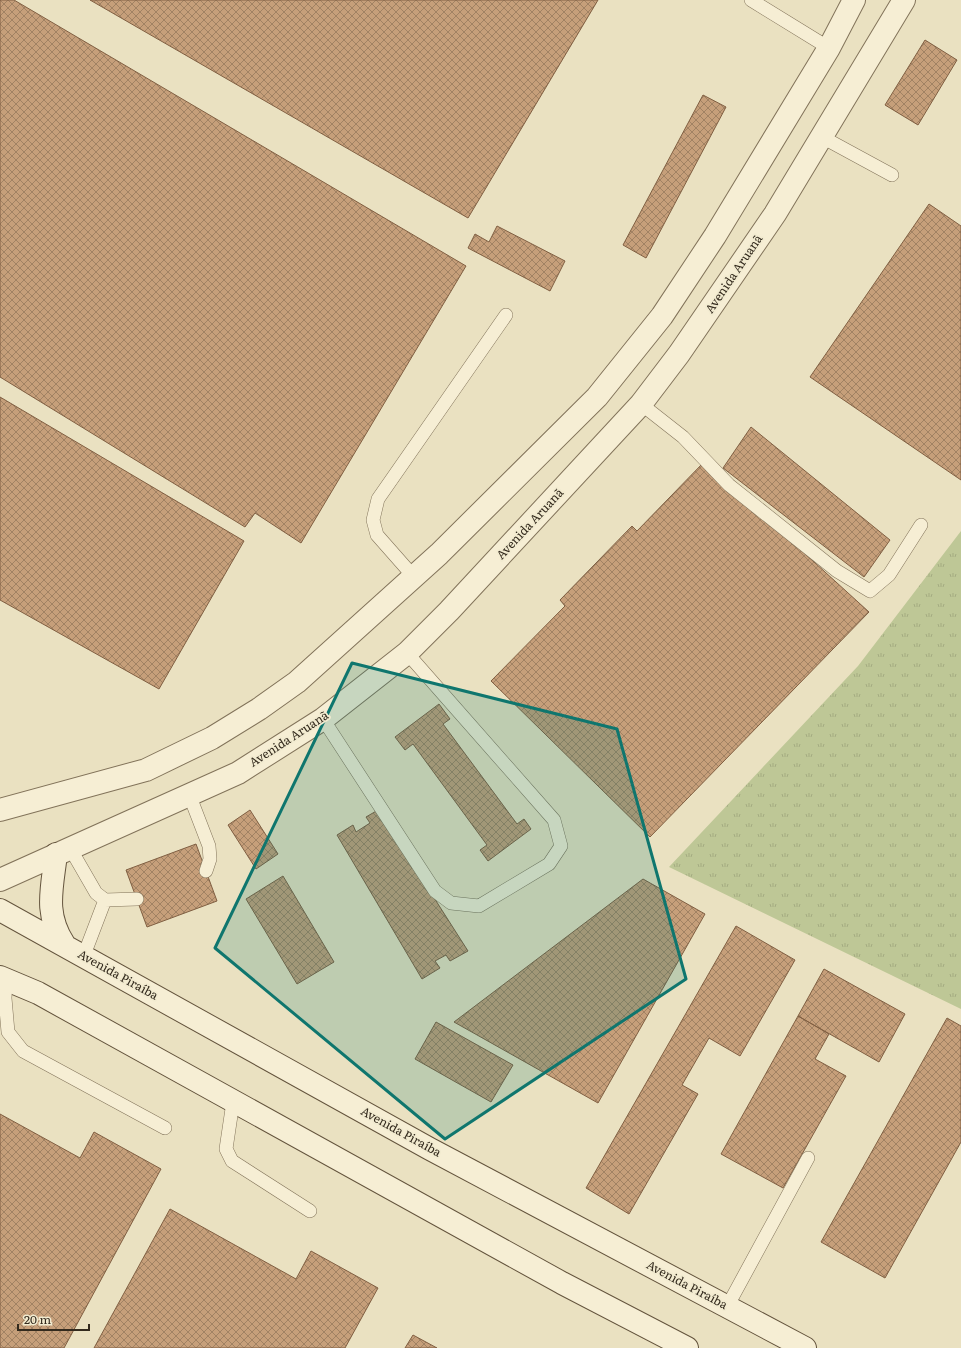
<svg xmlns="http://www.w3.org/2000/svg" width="961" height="1348" font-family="Literata,serif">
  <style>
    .grass { fill: url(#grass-tufts) }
    .building { fill: url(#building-cross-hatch); stroke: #805f42 }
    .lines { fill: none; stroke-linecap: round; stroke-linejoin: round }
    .lane-casing { stroke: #82735a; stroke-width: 14 }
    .street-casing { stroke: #82735a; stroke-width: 24 }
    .secondary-casing { stroke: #64543d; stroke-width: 24 }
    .lane { stroke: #f6eed4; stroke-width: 13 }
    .street { stroke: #f6eed4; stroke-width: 22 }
    .secondary { stroke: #f6eed4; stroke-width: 22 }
    .marked { fill: #0f766e; fill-opacity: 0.2; stroke: #0f766e; stroke-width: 3; stroke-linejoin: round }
    .labels { text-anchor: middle; stroke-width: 3.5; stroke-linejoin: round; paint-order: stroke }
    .street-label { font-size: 12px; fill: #332a1d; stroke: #f2ebd0 }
  </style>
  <defs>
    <pattern id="grass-tufts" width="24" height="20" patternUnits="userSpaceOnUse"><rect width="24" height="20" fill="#bec796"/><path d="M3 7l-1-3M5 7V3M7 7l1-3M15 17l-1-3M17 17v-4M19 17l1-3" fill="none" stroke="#a4ab81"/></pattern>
    <pattern id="building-cross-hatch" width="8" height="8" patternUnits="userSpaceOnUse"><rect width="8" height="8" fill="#c69f7a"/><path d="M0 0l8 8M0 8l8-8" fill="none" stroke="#a18263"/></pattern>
  </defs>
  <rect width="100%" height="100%" fill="#eae1c1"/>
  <path class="grass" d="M961,531V1009L669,867L858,666Z"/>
  <path class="building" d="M0,0H14L466,266L301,543L255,513L245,527L0,377Z
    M90,0H598L468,218Z
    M925,40L957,60L918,125L885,105Z
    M703,95L726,107L646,258L623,245Z
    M929,204L961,226V480L810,377Z
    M497,226L565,261L550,291L468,248L475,234L489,242Z
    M0,397L244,541L159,689L0,600Z
    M751,427L890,540L864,577L723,468Z
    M704,462L869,612L650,837L491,681L565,606L560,600L632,526L637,531Z
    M439,704L450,719L443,724L517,824L524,819L531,829L488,861L480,850L487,845L413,744L405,750L395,737Z
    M250,810L278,854L256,869L228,825Z
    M378,810L468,951L450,961L446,955L435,961L440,968L422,979L337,835L353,825L356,832L370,823L366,817Z
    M196,844L217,901L147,927L126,870Z
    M283,876L334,962L297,984L246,899Z
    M643,879L705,914L598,1103L454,1022Z
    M736,926L795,960L740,1056L709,1038L682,1085L698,1094L629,1214L586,1188Z
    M824,969L905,1014L879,1062L798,1016Z
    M798,1016L829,1034L815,1059L846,1076L783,1188L721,1154Z
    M947,1018L961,1026V1142L885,1278L821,1242Z
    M436,1022L513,1065L491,1102L415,1059Z
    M0,1114L80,1158L94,1132L161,1169L64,1348H0Z
    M170,1209L296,1279L311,1251L378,1288L345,1348H94Z
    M413,1335L437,1348H405Z"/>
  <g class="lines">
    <defs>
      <path id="lane" d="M751,0L829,48
        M822,137L892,175
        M641,404L683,437L729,485L837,571L870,591L889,575L921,525
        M414,577L377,535L373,520L378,499L506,315
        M323,719L435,891L451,903L479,906L549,864L561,846L554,820L407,653
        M189,794L209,846L210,859L206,871
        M70,848L96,893L105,900L137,899
        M84,955L105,900
        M6,980L5,998L8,1032L23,1051L165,1128
        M233,1102L226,1149L232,1161L310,1211
        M727,1307L808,1158"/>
      <path id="street" d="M0,810L146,770L212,738L259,709L297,682L439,554L597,397L662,316L715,236L829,48L854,0
        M0,880L238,773L323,719L407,653L449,611L641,404L679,354L775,214L904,0"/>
      <path id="secondary" d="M56,854C52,889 44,913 64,944
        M0,910L430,1149L805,1348
        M0,977L38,993L562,1283L687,1348"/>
    </defs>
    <use href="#lane" class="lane-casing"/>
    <use href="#street" class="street-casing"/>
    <use href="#secondary" class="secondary-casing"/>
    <use href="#lane" class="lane"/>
    <use href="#street" class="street"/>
    <use href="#secondary" class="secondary"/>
  </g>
  <path class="marked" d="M352,663L617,729L686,979L445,1139L215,948Z"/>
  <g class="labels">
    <g class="street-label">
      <text transform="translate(734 274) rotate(-56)" y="4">Avenida Aruanã</text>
      <text transform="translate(530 524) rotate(-47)" y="4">Avenida Aruanã</text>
      <text transform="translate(289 739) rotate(-33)" y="4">Avenida Aruanã</text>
      <text transform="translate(118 975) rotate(29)" y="4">Avenida Piraíba</text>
      <text transform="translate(401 1132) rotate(29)" y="4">Avenida Piraíba</text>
      <text transform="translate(687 1285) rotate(28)" y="4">Avenida Piraíba</text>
    </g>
  </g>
  <path d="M18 1324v6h71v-6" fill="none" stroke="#332a1d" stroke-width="2"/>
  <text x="24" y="1324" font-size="12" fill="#332a1d" stroke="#f2ebd0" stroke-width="3" paint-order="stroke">20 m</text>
</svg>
